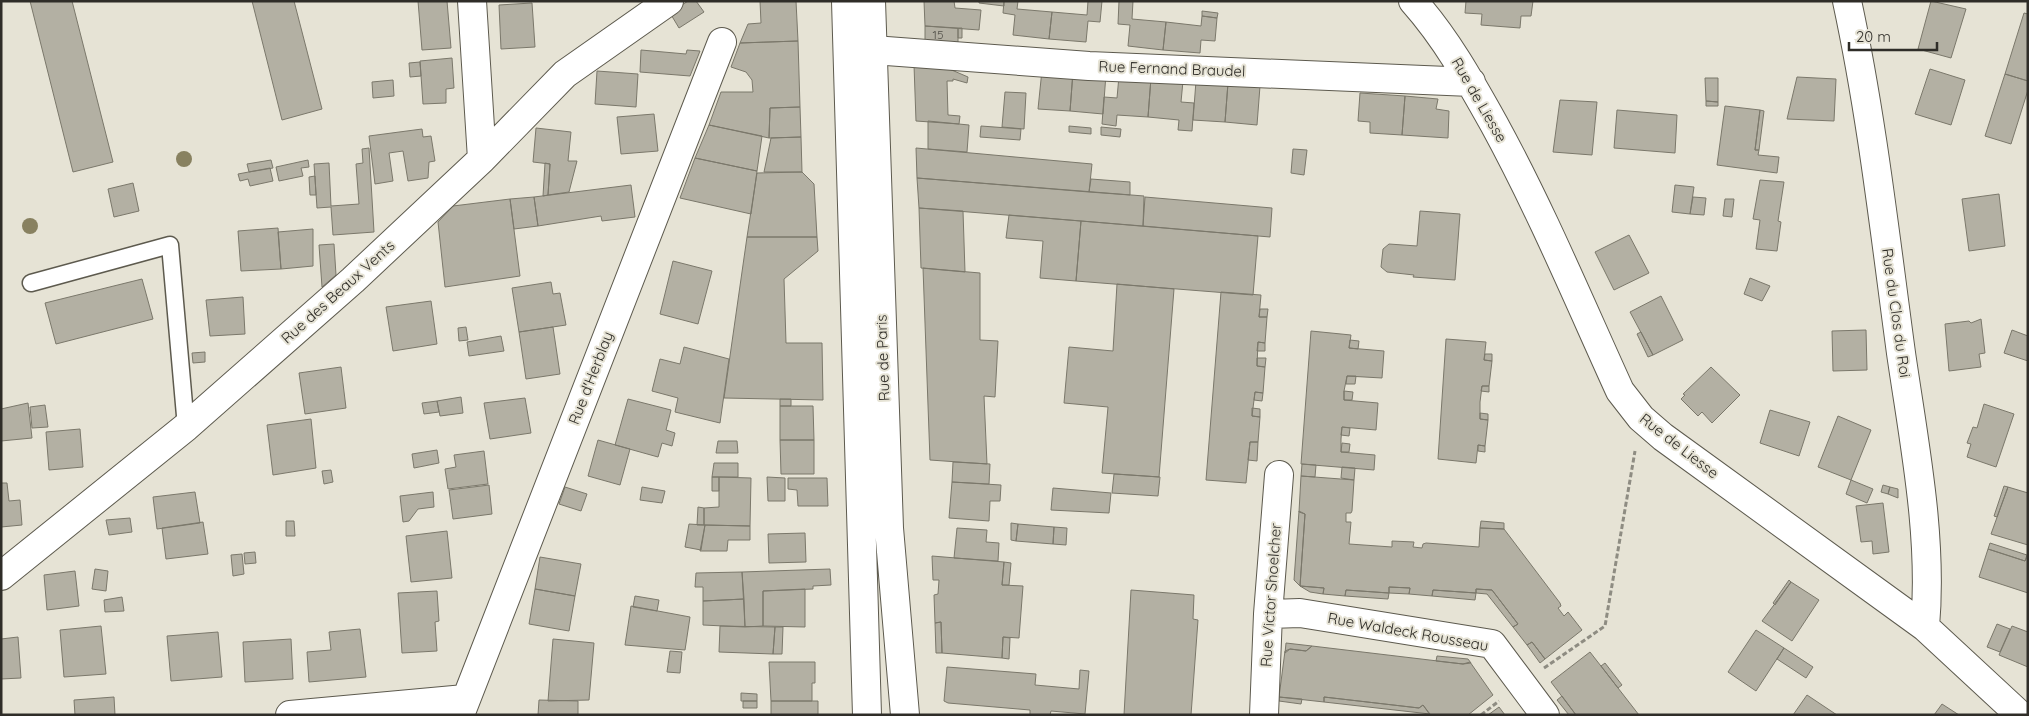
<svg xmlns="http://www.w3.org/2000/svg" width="2029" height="716" font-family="Quicksand,sans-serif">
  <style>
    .building { fill: #b3b0a3; stroke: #7b786b }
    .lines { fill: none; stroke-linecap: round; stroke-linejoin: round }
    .service-casing { stroke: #5d5a4e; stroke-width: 19 }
    .minor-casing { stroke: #5d5a4e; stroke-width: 30 }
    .primary-casing { stroke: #5d5a4e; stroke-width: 30 }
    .path { stroke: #8e8c82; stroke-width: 3; stroke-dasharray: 5 2.5; stroke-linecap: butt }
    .service { stroke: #fff; stroke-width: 16 }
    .minor { stroke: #fff; stroke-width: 28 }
    .primary { stroke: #fff; stroke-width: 28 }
    .tree { fill: #888160 }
    .labels { text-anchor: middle; stroke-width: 4; stroke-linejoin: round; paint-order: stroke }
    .number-label { font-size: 12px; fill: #504e47 }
    .street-label { font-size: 15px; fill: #2f2d28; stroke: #e6e3d5 }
  </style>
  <rect width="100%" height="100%" fill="#e6e3d5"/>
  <path class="building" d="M30,1H72L113,162L73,172Z
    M252,1H294L322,109L282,120Z
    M418,1H447L451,48L422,50Z
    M688,1H696L704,12L679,28L670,13Z
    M760,1H796L798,41L740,43L748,24L761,23Z
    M924,1H954L955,8L981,10L979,30L925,26Z
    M979,1H1004V6L979,3Z
    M1004,1H1018L1017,9L1052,12L1049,39L1013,35L1015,15L1003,13Z
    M1088,1H1102L1100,22L1088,21L1086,42L1049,39L1052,12L1087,15Z
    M1119,1H1133L1132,19L1166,22L1163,50L1128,46L1130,25L1118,24Z
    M1466,1H1533L1531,16H1521L1520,28L1481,25L1482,14L1465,13Z
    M1931,1L1966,9L1951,58L1918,49Z
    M532,3L535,47L501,49L499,5Z
    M1202,11L1218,13L1217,18L1202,16Z
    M2024,13L2028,14V81L2005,74Z
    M1202,16L1217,18L1215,41L1201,40L1200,53L1163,50L1166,22L1201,26Z
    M925,26L958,28V45L925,43Z
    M958,28H962V38H958Z
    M798,41L800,107L770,108L769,138L709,125L721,92H753L752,80L746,72L731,67L740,43Z
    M641,50L686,54L687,50L700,51L690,76L640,72Z
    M452,58L454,88L446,89V103L423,104L420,61Z
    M420,62L421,76L410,77L409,63Z
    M914,65L947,68L968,77L967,83L953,79V81H947L948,115L960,116L959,124L916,121Z
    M1930,69L1965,80L1951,125L1915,114Z
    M1042,70L1073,72L1070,111L1038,109Z
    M597,71L638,74L636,107L595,104Z
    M1073,72L1106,74L1103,114L1070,111Z
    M2005,74L2028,81V90L2011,144L1985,136Z
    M1119,76L1151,78L1148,117L1117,115L1116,126L1102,124L1104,97L1117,98Z
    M1797,77L1836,79L1834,121L1787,119Z
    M1151,78L1183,81L1181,102L1194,103L1192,131L1178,130L1179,120L1148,117Z
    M1705,78H1718V102L1706,101Z
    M393,80L394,96L373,98L372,82Z
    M1196,81L1228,83L1225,122L1193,120Z
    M1228,83L1260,86L1257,125L1225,122Z
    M1005,92L1026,93L1024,129L1002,127Z
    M1360,93L1405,96L1402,135L1370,133V122L1358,121Z
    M1405,96L1438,99L1436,109L1449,111L1448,138L1402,135Z
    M1560,100L1597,102L1592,155L1553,152Z
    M1706,101L1718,102V106H1706Z
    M1725,106L1760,110L1755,150H1759L1758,155L1779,157L1777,173L1717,165Z
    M800,107L801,137L769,138L770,108Z
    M1617,110L1677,115L1675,153L1614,148Z
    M1760,110L1764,111L1759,150H1755Z
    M654,114L658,151L621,154L617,117Z
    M928,121L969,125L967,152L928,149Z
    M709,125L762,136L757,171L695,158Z
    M981,126L1021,129L1020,140L980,137Z
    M1069,126L1091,128V134L1069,132Z
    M1101,127L1121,129L1120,137L1101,135Z
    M536,128L571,132L568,161H577L569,192L548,195L550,164L533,162Z
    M422,129L423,137L431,136L435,161L429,162L428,178L408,181L403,151L389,153L393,181L375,184L369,136Z
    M801,137L802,172H764L771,138Z
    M369,148L374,232L333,235L331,207L317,208L314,164L329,163L331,206L359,204L356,164L363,163L362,149Z
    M916,148L1092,164L1089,192L917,178Z
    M1293,149L1307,150L1304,175L1291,173Z
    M695,158L757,171L751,214L680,198Z
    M271,160L273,168L249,172L247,164Z
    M308,160L309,167L301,168L303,176L279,181L276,167Z
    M545,163L550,164L548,195L543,196Z
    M270,168L273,181L250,186L248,179L240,181L238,174Z
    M802,172L814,184L817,237H747L757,173Z
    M315,176L316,195H310L309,177Z
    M917,178L1144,196L1143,226L919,208Z
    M1091,179L1130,182V195L1089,192Z
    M1760,180L1784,182L1778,221L1781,222L1777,251L1756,249L1760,220L1753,219Z
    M133,183L139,211L114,217L108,189Z
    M631,185L635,217L602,221L601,216L538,226L534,197Z
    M1675,185L1694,187L1690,214L1672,212Z
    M1999,194L2005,246L1969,251L1962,199Z
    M534,197L538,226L514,229L510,199Z
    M1145,197L1272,208L1270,237L1143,226Z
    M1693,197L1706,198L1704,215L1690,214Z
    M510,199L520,276L445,287L438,222L453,206Z
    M1725,199H1734L1732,217L1723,216Z
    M919,208L963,211L965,272L921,268Z
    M1420,211L1460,214L1455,280L1413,277L1414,275L1387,272L1381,267L1383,249L1389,244L1417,246Z
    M1009,215L1081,221L1076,281L1040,278L1043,241L1006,238Z
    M1081,221L1258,236L1253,295L1076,281Z
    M278,228L281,269L241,271L238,231Z
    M313,229V266L281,269L278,232Z
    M1629,235L1649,273L1614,290L1595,252Z
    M747,237H817L818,251L784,279L786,343H822L823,400L724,398Z
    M334,244L336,275L322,287L319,245Z
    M673,261L712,271L698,324L660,314Z
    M923,268L980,273V340L998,341L995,397L984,396L987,464L930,460Z
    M1750,278L1770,286L1762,301L1744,294Z
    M142,279L153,319L56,344L45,303Z
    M551,282L553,294L560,293L566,325L519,332L512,288Z
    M1117,284L1174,289L1159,477L1102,473L1108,407L1064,403L1069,347L1113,351Z
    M1221,292L1261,295L1259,317H1267L1265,343L1258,342L1257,366L1265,367L1263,393L1255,392L1252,416L1260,417L1258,442H1250L1246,483L1206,480Z
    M1661,296L1683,340L1653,355L1630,312Z
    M243,297L245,334L210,336L206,300Z
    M431,301L437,344L393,351L386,307Z
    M1260,309H1268L1267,317H1259Z
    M1981,319L1985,353L1979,354L1981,367L1949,371L1945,324L1969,321L1971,323Z
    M466,327L468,340L459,341L458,328Z
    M553,327L560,374L526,379L519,332Z
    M1866,330L1867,370L1833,371L1832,331Z
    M2012,330L2028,336V361L2004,353Z
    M1311,331L1351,335L1349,348L1384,351L1382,378L1347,376L1344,391V400L1378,403L1376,430L1342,427L1341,439V452L1375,455L1374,470L1301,464Z
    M1641,332L1653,355L1648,357L1637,334Z
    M501,336L504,351L469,356L467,342Z
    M1446,339L1486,342L1484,360L1492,361L1489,386H1482L1480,402V419L1488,420L1485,446L1478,445L1476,463L1438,459Z
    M1350,340L1359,341L1358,349L1349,348Z
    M1258,342L1265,343V351H1257Z
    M684,347L729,359L720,423L675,412L678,398L652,391L660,359L680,364Z
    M205,352V362L193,363L192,353Z
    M1485,354H1492V361L1484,360Z
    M1257,358H1266L1265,367L1257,366Z
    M341,367L346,408L305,414L299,373Z
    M1711,367L1740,395L1712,423L1702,412L1698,416L1681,399L1685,395L1683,394Z
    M1347,376H1356L1355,384H1346Z
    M1482,386H1489V392L1481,391Z
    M1344,391L1353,392L1352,400H1344Z
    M1255,392L1263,393L1262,401L1254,400Z
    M461,397L463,413L440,416L437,401Z
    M525,398L531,433L490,439L484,403Z
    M628,399L671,410L666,430L675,433L672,446L662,443L658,457L615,445Z
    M780,399H791V406H780Z
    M437,401L439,412L424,414L422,403Z
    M28,403L32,438L1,441V409Z
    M1984,404L2014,414L1996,467L1967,457L1971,444L1967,443L1973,427L1977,428Z
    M45,405L48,427L32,428L30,407Z
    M780,406H813L814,440H780Z
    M1252,408L1260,409V417L1252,416Z
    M1770,410L1810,422L1799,456L1760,443Z
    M1480,413L1488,414V420L1480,419Z
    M1838,416L1871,430L1851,480L1818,467Z
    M311,419L316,468L273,475L267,425Z
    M1342,427L1350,428L1349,436L1341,435Z
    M80,429L83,467L49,470L46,432Z
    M598,440L630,449L620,485L588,476Z
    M780,440H814V474H781Z
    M718,441H737L738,453H716Z
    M1250,442H1258L1257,461L1248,460Z
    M1342,443L1350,444L1349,452H1341Z
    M1478,445L1485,446V452L1478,451Z
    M437,450L439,463L414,468L412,454Z
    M484,451L488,484L448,489L445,469L456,467L454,455Z
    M953,462L990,464L989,484L952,482Z
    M714,463H738V477H712Z
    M1302,464L1316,465L1315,477L1301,476Z
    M1342,467L1355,468L1354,480L1341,478Z
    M331,470L333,482L324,484L322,471Z
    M1114,474L1160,477L1158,496L1112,493Z
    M1301,476L1354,480L1352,511L1351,513H1346V522H1351L1349,544L1392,547V541L1414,542L1413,547L1422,548L1423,544L1426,543L1479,547L1480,528L1504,529L1560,603L1561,606L1558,608L1564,616L1568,612L1582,630L1545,659L1532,642L1527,645L1513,627L1518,624L1492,590L1476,589V593L1433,590L1432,596L1409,594L1410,588L1389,587V593L1346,590L1345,596L1323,594L1324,588L1300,586L1305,514L1299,512Z
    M712,477H719V491H712Z
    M719,477L751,478L750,526L704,525V508L719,507Z
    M767,477L785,478V501H768Z
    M788,478H827L828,506H798L797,490L788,489Z
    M1851,480L1873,489L1867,503L1846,494Z
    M952,482L1001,485L1000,501H990L989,521L949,518Z
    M1,483H7L9,501L20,500L22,525L1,527Z
    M489,485L492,514L453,519L449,490Z
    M1883,485L1890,487L1888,494L1881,492Z
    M2004,486L2008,487L1997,517L1994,516Z
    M565,487L587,494L581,511L559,504Z
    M642,487L665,491L662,503L640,500Z
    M1890,487L1898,489V498L1888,494Z
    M2008,487L2028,493V545L1991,534Z
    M1053,488L1111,493L1109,513L1051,510Z
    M195,492L200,523L157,529L153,497Z
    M433,492L434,507L418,509L409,521L403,522L400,496Z
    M1883,503L1889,552L1873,554L1872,541L1861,542L1856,506Z
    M698,507L704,508V525H697Z
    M1299,511L1305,514L1300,586L1294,580Z
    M130,518L132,532L109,535L106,520Z
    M286,521H294L295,536H286Z
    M1481,521L1504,523V529L1480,528Z
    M203,522L208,554L166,559L162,528Z
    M1011,523L1018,524L1016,541L1011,540Z
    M689,524L705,525L701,550L685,547Z
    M1018,524L1054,527L1053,544L1016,541Z
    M705,525L750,526V540H728L727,551H700Z
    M1054,527L1067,528L1066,545L1053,544Z
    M957,528L987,530L986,542L999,543L998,561L954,558Z
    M447,531L452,578L411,582L406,536Z
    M805,533L806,562L769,563L768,534Z
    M1990,543L2027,555L2025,561L1988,549Z
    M1988,549L2025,561L2028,555V593L1979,577Z
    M255,552L256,563L245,564L244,553Z
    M242,554L244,574L233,576L231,555Z
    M932,556L1004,562L1002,585L1023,586L1019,638L1003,637L1002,658L942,653L941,622L935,623L934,595L938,594L939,580H933Z
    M540,557L581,564L575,596L535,589Z
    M1004,562L1011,563L1009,585H1002Z
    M95,569L108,571L106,591L92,589Z
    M830,569L831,585L813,586V589L763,591V626L745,627L742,572Z
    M75,571L79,606L47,610L44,575Z
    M742,572L744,599L703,601V587H695L696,573Z
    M1789,580L1791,582L1775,605L1773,603Z
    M1791,582L1819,600L1792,641L1762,621Z
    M1300,586L1324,588L1323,594L1310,592Z
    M1389,587L1410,588L1409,594L1389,593Z
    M535,589L575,596L569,631L529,624Z
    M805,589V627L763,626V591Z
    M1476,589L1492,590L1518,624L1513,627L1487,594L1476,593Z
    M1131,590L1194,595L1193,619L1198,620L1191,715H1124Z
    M1346,590L1389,593L1388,599L1345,596Z
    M1433,590L1476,593L1475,600L1432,596Z
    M437,591L439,621L435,622L437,651L402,653L398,593Z
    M635,596L659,600L657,611L633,607Z
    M122,597L124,611L105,612L104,600Z
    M744,599L745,627L703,625V601Z
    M631,606L690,617L685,650L625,645Z
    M941,622L942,653H936L935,623Z
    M1997,624L2010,629L2000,652L1987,647Z
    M101,626L106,674L64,677L60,630Z
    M720,626L775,627L773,654L719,652Z
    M2012,626L2028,632V667L1999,655Z
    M775,627H783L782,654H773Z
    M360,629L366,677L309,682L307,652L331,650L329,632Z
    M1756,630L1784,648L1756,691L1728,672Z
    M218,632L222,677L171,681L167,636Z
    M18,637L21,678L1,679V639Z
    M1003,637L1010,638L1009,659L1002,658Z
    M291,639L293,679L245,682L243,642Z
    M553,639L594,643L589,700L548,701Z
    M1532,642L1545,659L1540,663L1527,645Z
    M1286,643L1312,646L1306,651L1290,649L1285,653Z
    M1312,646L1463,664L1470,662L1493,695L1468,715H1430L1423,705L1419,708L1324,697V702L1279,697L1285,651L1290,649L1306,651Z
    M1784,648L1813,667L1806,678L1777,659Z
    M670,651L682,652L680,673L667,672Z
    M1590,652L1639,715H1576L1551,682Z
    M1437,656L1468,659L1471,663L1463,664L1436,661Z
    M769,662H815V683H812V701H771Z
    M1605,663L1622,685L1618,688L1601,666Z
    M947,667L1036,674L1035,685L1079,689L1080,670L1089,671L1085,714L1051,711L1050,715H1030V710L948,703L944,701Z
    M741,693L757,694V701H741Z
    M1807,695L1837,715H1793Z
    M1562,696L1576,715H1569L1557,700Z
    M114,697L115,715H75L74,700Z
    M1279,697L1302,699L1301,704L1279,701Z
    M1324,697L1419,708L1423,705L1430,714L1324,702Z
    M539,700L578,701V715H538Z
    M743,701H757V708H743Z
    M771,701H818V715H771Z
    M1942,704L1959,715H1934Z
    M1499,707L1505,715H1488Z"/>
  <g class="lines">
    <defs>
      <path id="service" d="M31,283L170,245L186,427"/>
      <path id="minor" d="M472,1L482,159
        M1413,1C1446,38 1470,81 1494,124C1541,210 1579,301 1620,391L1641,418L1663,437L1925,627L2020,715
        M1847,1C1872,117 1885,235 1901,353C1914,443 1933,536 1925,627
        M873,50L1089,66L1471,82
        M1,576L186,427L353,280L482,159L565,74L669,1
        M1268,614L1300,613L1492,644L1545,715
        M290,715L465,699
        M460,715L722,42
        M1264,715L1268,614L1279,475"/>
      <path id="primary" d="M846,1L867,715
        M871,1L889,528L905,715"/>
    </defs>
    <use href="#service" class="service-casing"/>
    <use href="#minor" class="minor-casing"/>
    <use href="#primary" class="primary-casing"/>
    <path class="path" d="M1544,668L1605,626L1635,451
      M1481,715L1499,701"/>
    <use href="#service" class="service"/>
    <use href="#minor" class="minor"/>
    <use href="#primary" class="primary"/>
  </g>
  <g class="tree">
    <circle cx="184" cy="159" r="8"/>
    <circle cx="30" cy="226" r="8"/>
  </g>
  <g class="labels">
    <g class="number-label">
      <text x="938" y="39">15</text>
    </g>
    <g class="street-label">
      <text transform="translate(1172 69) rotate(2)" y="5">Rue Fernand Braudel</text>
      <text transform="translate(1479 100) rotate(60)" y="5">Rue de Liesse</text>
      <text transform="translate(338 292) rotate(-42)" y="5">Rue des Beaux Vents</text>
      <text transform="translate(1896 313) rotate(82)" y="5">Rue du Clos du Roi</text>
      <text transform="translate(883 358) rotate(-92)" y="5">Rue de Paris</text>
      <text transform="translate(591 378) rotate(-69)" y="5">Rue d'Herblay</text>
      <text transform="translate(1679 446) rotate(38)" y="5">Rue de Liesse</text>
      <text transform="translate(1271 595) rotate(-86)" y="5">Rue Victor Shoelcher</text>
      <text transform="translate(1408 632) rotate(10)" y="5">Rue Waldeck Rousseau</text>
    </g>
  </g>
  <rect width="2029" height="716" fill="none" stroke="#2f2d28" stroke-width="5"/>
  <path d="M1849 42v8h88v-8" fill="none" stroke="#2f2d28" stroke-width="2.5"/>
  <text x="1856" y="42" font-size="15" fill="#2f2d28" stroke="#e6e3d5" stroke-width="4" paint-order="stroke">20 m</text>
</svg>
